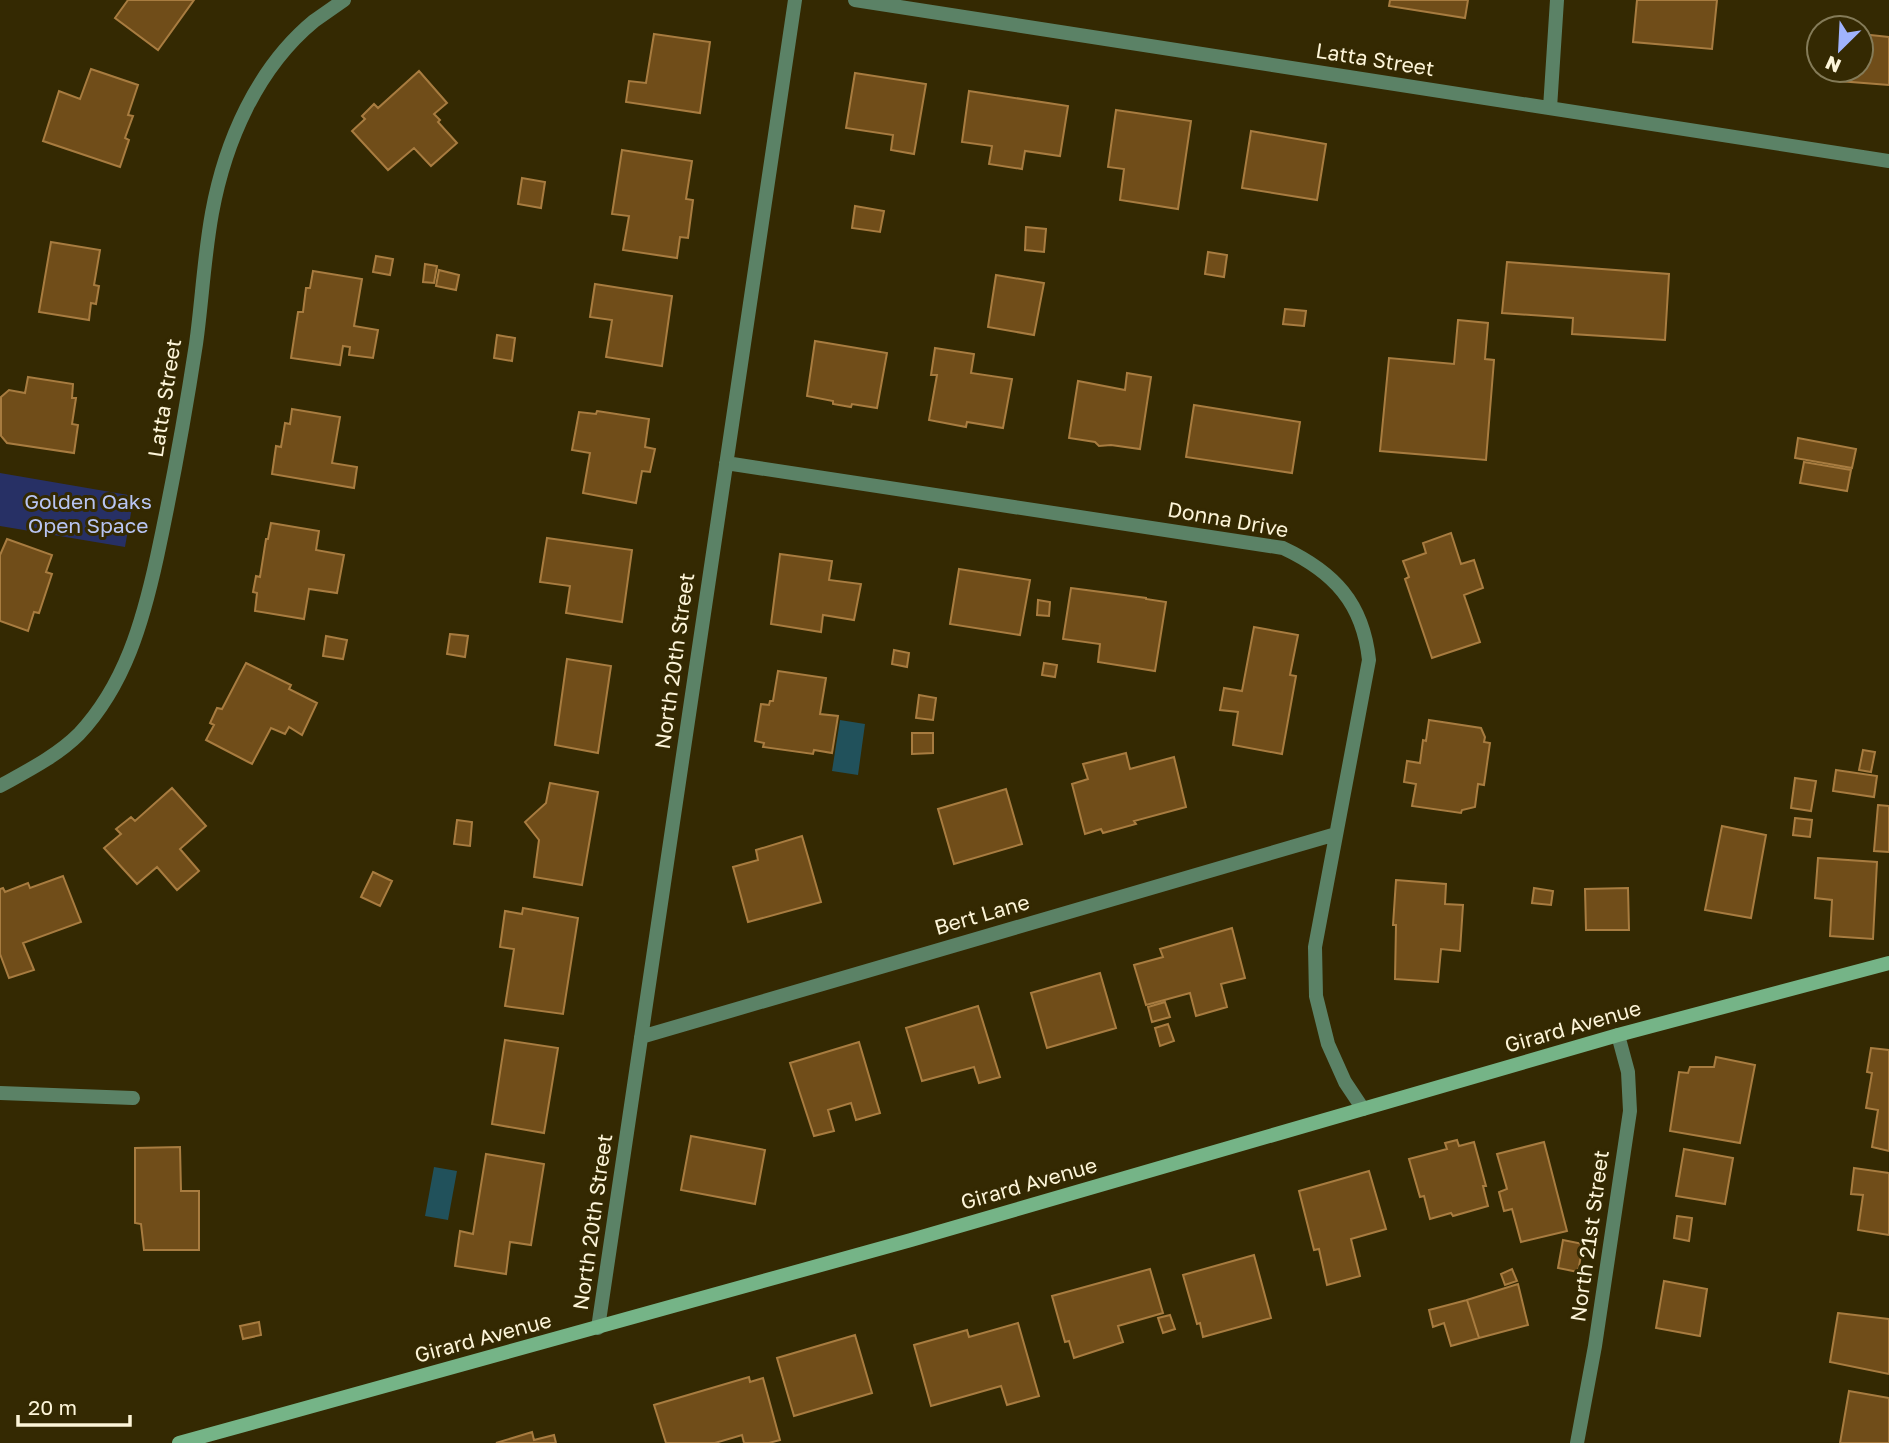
<svg xmlns="http://www.w3.org/2000/svg" width="1889" height="1443" font-family="'Golos Text',sans-serif">
  <style>
    .green { fill: #273065 }
    .water { fill: #21515b }
    .building { fill: #704d19; stroke: #a87c40; stroke-width: 2 }
    .lines { fill: none; stroke-linecap: round; stroke-linejoin: round }
    .street { stroke: #5b8266; stroke-width: 14 }
    .secondary { stroke: #75b487; stroke-width: 14 }
    .labels { text-anchor: middle; stroke-width: 6; stroke-linejoin: round; paint-order: stroke }
    .street-label { font-size: 21px; fill: #fdf5d9; stroke: #342902 }
    .park-label { font-size: 21px; fill: #b8c5f3; stroke: #342902 }
  </style>
  <rect width="100%" height="100%" fill="#342902"/>
  <path class="green" d="M0,473L134,496L125,547L0,526Z"/>
  <path class="water" d="M840,720L865,724L858,775L832,771Z
    M434,1167L457,1171L448,1220L425,1216Z"/>
  <path class="building" d="M128,0H194L158,50L115,18Z
    M1390,0H1468L1465,18L1389,6Z
    M1637,0H1717L1712,49L1633,42Z
    M654,34L710,42L700,113L626,102L629,81L646,83Z
    M1861,34L1889,37V85L1839,81L1840,72L1823,70H1861Z
    M91,69L138,85L128,115L133,116L125,138L129,140L120,167L43,141L59,91L80,99Z
    M419,71L447,103L434,114L440,120L438,122L457,143L431,166L414,148L388,170L352,131L365,119L362,116L374,104L378,108Z
    M855,73L926,84L914,154L891,150L893,135L846,128Z
    M969,91L1068,106L1060,156L1025,151L1022,169L989,164L992,146L962,142Z
    M1116,110L1191,121L1178,209L1120,200L1124,169L1108,167Z
    M1251,131L1326,144L1317,200L1242,188Z
    M622,150L692,161L686,199L693,200L688,238L680,237L677,258L623,250L629,216L612,214Z
    M522,178L545,182L541,208L518,204Z
    M855,206L884,211L880,232L852,228Z
    M1026,227L1046,229L1044,252L1025,250Z
    M51,242L100,250L94,285L99,286L96,304L91,303L89,320L39,312Z
    M1208,252L1227,255L1224,277L1205,274Z
    M376,256L393,259L390,275L373,272Z
    M1507,262L1669,274L1665,340L1572,334L1573,318L1502,313Z
    M425,264L437,266L434,283L423,282Z
    M439,270L459,275L456,290L436,286Z
    M313,271L362,279L354,326L378,330L373,358L349,355L350,347L343,346L340,365L291,358L298,312H303L306,288H310Z
    M996,275L1044,283L1034,335L988,327Z
    M595,284L672,296L662,366L606,357L612,320L590,317Z
    M1285,309L1306,311L1304,326L1283,324Z
    M1458,320L1488,323L1485,359L1494,360L1486,460L1380,451L1389,358L1454,364Z
    M497,335L515,338L512,361L494,358Z
    M815,341L887,353L877,408L852,404L851,407L833,404V401L807,396Z
    M935,348L974,354L971,373L1012,379L1003,428L967,422L966,427L929,420L937,375H931Z
    M1127,373L1151,377L1140,449L1111,445L1099,446L1095,442L1069,438L1078,381L1125,390Z
    M28,377L73,384L72,398H76L72,424L78,425L74,453L7,443L1,436V397L9,390L25,393Z
    M1194,405L1300,422L1292,473L1186,457Z
    M292,409L340,417L332,463L357,467L354,488L272,474L276,446L281,447L285,423L290,424Z
    M597,411L649,419L645,447L655,449L650,472L642,471L636,503L583,493L590,453L572,450L579,412L596,414Z
    M1798,438L1856,449L1852,468L1795,458Z
    M1804,462L1851,470L1847,491L1800,483Z
    M271,523L319,531L316,550L344,555L337,593L309,589L304,619L255,611L257,593L253,592L256,576L260,577L266,539H268Z
    M1451,533L1461,564L1474,560L1483,588L1464,595L1480,642L1432,658L1405,579L1409,577L1403,561L1426,553L1423,543Z
    M547,538L632,550L622,622L566,613L570,586L540,582Z
    M7,539L52,555L46,572L52,574L39,613L34,612L28,631L0,621V555Z
    M780,554L832,561L829,580L861,584L854,620L823,615L821,632L771,624Z
    M959,569L1030,580L1020,635L950,624Z
    M1071,588L1146,598V599L1166,602L1155,671L1098,662L1100,644L1063,639Z
    M1038,600L1050,602L1049,616L1037,615Z
    M1254,627L1298,635L1290,675L1296,676L1282,754L1233,745L1238,712L1220,710L1224,688L1242,691Z
    M450,634L468,636L465,657L447,654Z
    M326,636L347,640L343,659L323,656Z
    M894,650L909,653L907,667L892,664Z
    M567,659L611,666L598,753L555,745Z
    M246,663L291,685L289,689L317,703L302,735L289,727L285,734L271,728L252,764L206,740L214,725L210,723L217,708L222,709Z
    M1044,663L1057,665L1055,677L1042,675Z
    M778,671L826,678L820,714L838,716L832,753L814,750L813,754L763,747L764,743L755,741L761,704L769,705L770,701H773Z
    M919,695L936,698L933,720L916,718Z
    M1429,720L1481,728L1485,737L1484,742L1490,743L1484,785L1478,784L1475,807L1462,810L1461,813L1412,806L1416,784L1404,782L1407,761L1420,763L1423,740L1426,741Z
    M912,733H933V753L912,754Z
    M1863,750L1875,752L1871,772L1859,770Z
    M1126,753L1130,769L1174,757L1186,807L1134,821L1136,824L1103,833L1101,829L1085,834L1072,784L1088,779L1083,764Z
    M1836,770L1877,776L1874,797L1833,791Z
    M1795,778L1816,781L1811,811L1791,808Z
    M550,783L598,792L582,885L534,877L539,840L525,822L546,803Z
    M172,788L206,826L180,849L199,871L177,890L157,867L137,884L104,848L121,834L116,829L131,817L135,821Z
    M1006,789L1022,844L954,864L938,809Z
    M1878,805L1889,806V852L1874,851Z
    M1795,818L1812,820L1810,837L1793,835Z
    M457,820L472,822L470,846L454,844Z
    M1722,826L1766,835L1751,918L1705,910Z
    M802,836L821,902L748,922L733,867L758,860L756,850Z
    M1818,858L1877,862L1873,939L1830,936L1832,900L1815,898Z
    M373,872L392,881L380,906L361,897Z
    M63,876L81,922L23,943L34,970L9,978L0,954V889L3,888L5,892L28,883L30,888Z
    M1396,880L1446,884L1445,904L1463,905L1460,951L1441,949L1438,982L1395,979L1396,925H1393Z
    M1534,888L1553,891L1551,905L1532,903Z
    M1628,888L1629,930H1586L1585,889Z
    M523,908L578,918L563,1014L505,1006L514,949L500,947L505,911L522,914Z
    M1232,928L1245,978L1221,984L1227,1007L1196,1016L1190,993L1146,1005L1134,965L1163,957L1160,949Z
    M1100,973L1116,1028L1047,1048L1031,993Z
    M1165,1002L1170,1017L1152,1022L1148,1007Z
    M978,1006L1000,1077L979,1083L974,1067L922,1081L906,1028Z
    M1168,1024L1174,1041L1160,1046L1155,1028Z
    M505,1040L558,1048L544,1133L492,1124Z
    M859,1042L880,1113L856,1120L851,1103L828,1110L834,1131L814,1136L790,1063Z
    M1871,1048L1889,1050V1151L1872,1147L1878,1110L1866,1108L1872,1073L1867,1072Z
    M1716,1057L1755,1065L1740,1143L1670,1131L1679,1072L1688,1073L1690,1067H1714Z
    M691,1136L765,1150L755,1204L681,1190Z
    M1457,1140L1459,1146L1474,1142L1486,1186H1483L1488,1206L1453,1216L1451,1213L1430,1219L1424,1196L1420,1197L1409,1159L1447,1149L1445,1143Z
    M1544,1142L1567,1231L1521,1242L1512,1209L1504,1211L1499,1192L1507,1189L1497,1154Z
    M180,1147L181,1191H199V1250H144L141,1224L135,1223V1148Z
    M1684,1149L1733,1158L1725,1204L1676,1196Z
    M486,1154L544,1164L531,1245L510,1242L506,1274L455,1266L460,1231L473,1234Z
    M1854,1168L1889,1173V1235L1858,1230L1863,1195L1851,1194Z
    M1369,1171L1386,1229L1351,1239L1360,1276L1327,1285L1319,1249L1314,1250L1299,1191Z
    M1677,1216L1692,1218L1689,1241L1674,1238Z
    M1563,1240L1583,1244L1578,1272L1558,1268Z
    M1254,1255L1271,1318L1203,1337L1200,1323L1197,1324L1183,1275Z
    M1150,1269L1163,1313L1118,1326L1123,1342L1074,1358L1069,1341L1065,1342L1052,1296Z
    M1512,1269L1517,1281L1505,1285L1501,1274Z
    M1664,1281L1707,1289L1700,1336L1656,1328Z
    M1518,1284L1528,1325L1479,1338L1467,1300Z
    M1467,1300L1479,1338L1451,1346L1444,1323L1433,1327L1429,1310Z
    M1838,1313L1889,1319V1374L1830,1362Z
    M1170,1315L1175,1329L1163,1333L1158,1318Z
    M259,1322L261,1335L243,1339L240,1326Z
    M1018,1323L1039,1396L1007,1405L1001,1386L931,1406L914,1345L967,1330L969,1337Z
    M855,1335L872,1393L794,1416L777,1358Z
    M749,1377L750,1382L763,1378L780,1440L769,1443H744L742,1435L715,1443H666L654,1405Z
    M1849,1391L1889,1398V1443H1840Z
    M532,1432L534,1440L554,1435L556,1443H496Z"/>
  <g class="lines">
    <path class="street" d="M855,0L1889,161
      M1550,108L1557,0
      M726,463L1283,548C1334,572 1363,603 1369,660L1315,947L1316,996L1328,1044L1345,1082L1363,1109
      M0,786C27,771 57,756 79,734C125,685 143,621 157,557C172,487 185,416 196,344C202,301 204,257 212,213C225,142 257,68 314,21C324,14 334,7 344,0
      M641,1037L1336,834
      M0,1093L133,1098
      M598,1328L795,0
      M1577,1443L1595,1346L1630,1111L1628,1072L1618,1035"/>
    <path class="secondary" d="M179,1443L911,1240L1618,1035L1889,963"/>
  </g>
  <g class="labels">
    <g class="street-label">
      <text transform="translate(1375 60) rotate(9)" y="7">Latta Street</text>
      <text transform="translate(165 398) rotate(-81)" y="7">Latta Street</text>
      <text transform="translate(1228 520) rotate(10)" y="7">Donna Drive</text>
      <text transform="translate(675 661) rotate(-82)" y="7">North 20th Street</text>
      <text transform="translate(982 915) rotate(-16)" y="7">Bert Lane</text>
      <text transform="translate(1573 1027) rotate(-16)" y="7">Girard Avenue</text>
      <text transform="translate(1029 1184) rotate(-16)" y="7">Girard Avenue</text>
      <text transform="translate(593 1222) rotate(-82)" y="7">North 20th Street</text>
      <text transform="translate(1590 1236) rotate(-82)" y="7">North 21st Street</text>
      <text transform="translate(483 1338) rotate(-15)" y="7">Girard Avenue</text>
    </g>
    <g class="park-label">
      <text x="88" y="509">Golden Oaks<tspan x="88" dy="24">Open Space</tspan></text>
    </g>
  </g>
  <g transform="translate(1840 49) rotate(204)"><circle r="33" fill="#342902" stroke="#847b58" stroke-width="2"/>
  <path d="M0-5L12 26L0 18L-12 26Z" fill="#a0b3fd"/>
  <text y="-10" font-size="19" font-weight="bold" text-anchor="middle" fill="#fdf5d9">N</text>
  </g>
  <path d="M18 1415v10h112v-10" fill="none" stroke="#fdf5d9" stroke-width="3.5"/>
  <text x="28" y="1415" font-size="21" fill="#fdf5d9" stroke="#342902" stroke-width="5" paint-order="stroke">20 m</text>
</svg>
